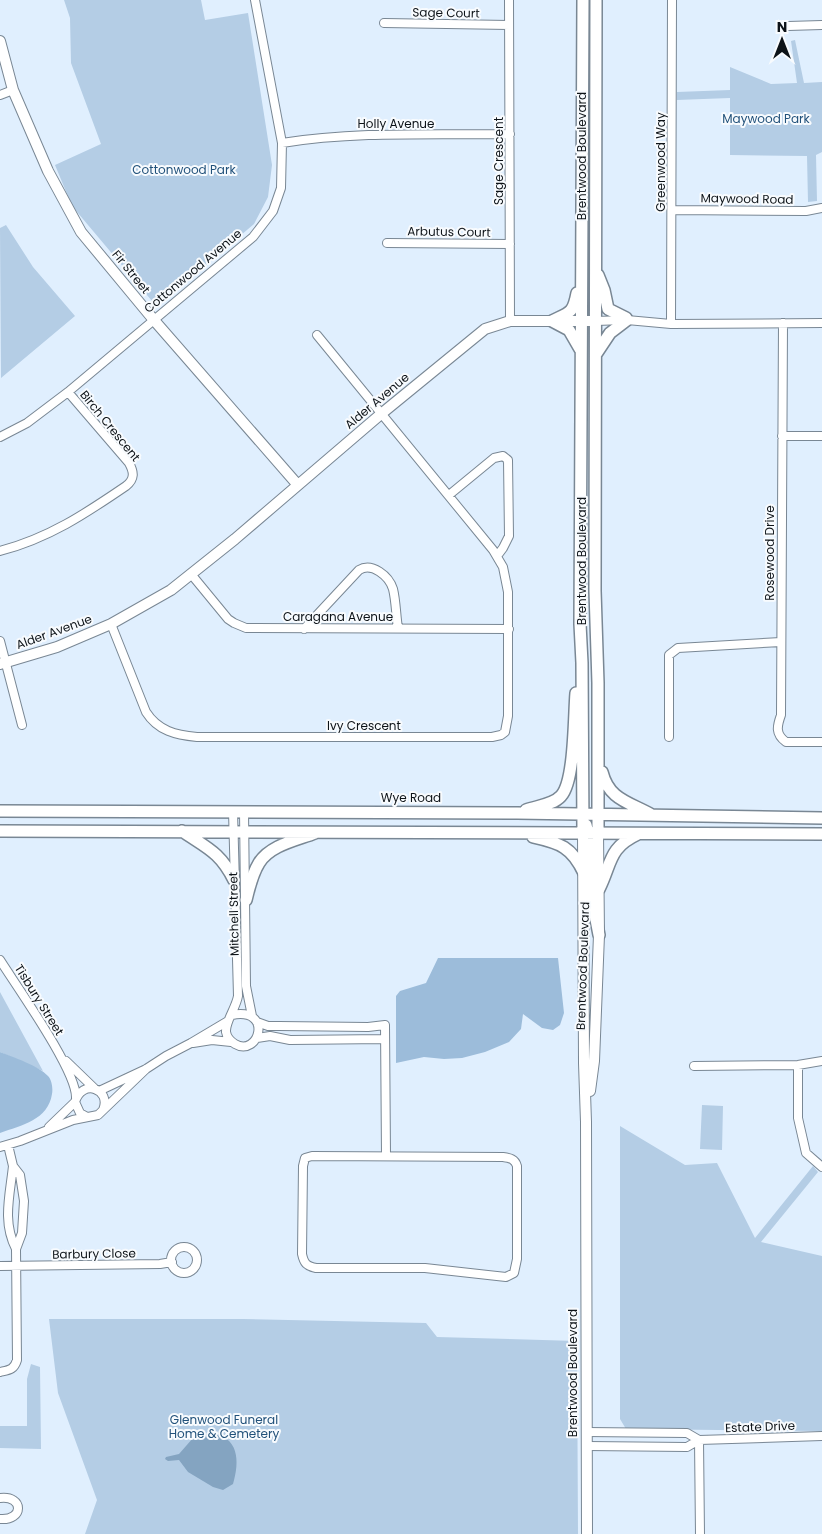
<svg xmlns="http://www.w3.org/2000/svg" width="822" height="1534" font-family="Poppins,sans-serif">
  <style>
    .green { fill: #b4cde5 }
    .forest { fill: #9cbcda }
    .water { fill: #84a4c1 }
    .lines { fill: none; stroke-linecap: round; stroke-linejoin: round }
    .minor-casing { stroke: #798794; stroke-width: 10 }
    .tertiary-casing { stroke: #798794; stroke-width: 12 }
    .secondary-casing { stroke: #798794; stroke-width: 14 }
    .minor { stroke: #fff; stroke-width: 8 }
    .tertiary { stroke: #fff; stroke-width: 10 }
    .secondary { stroke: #fff; stroke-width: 11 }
    .labels { text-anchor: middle; stroke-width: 4; stroke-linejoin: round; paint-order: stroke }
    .street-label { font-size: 12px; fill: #0d1318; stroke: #f8fbfe }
    .park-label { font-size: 12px; fill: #21517a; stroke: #f8fbfe }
  </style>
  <rect width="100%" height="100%" fill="#e0effe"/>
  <path class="green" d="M64,0H201L205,20L248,13L272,165L268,197L254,224L159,305L152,301L72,206L55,165L101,144L71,63L70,18Z
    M795,40L804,83L822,82V152L816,155L817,201L808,202L807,156L730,155V98L677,100V92L730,90V67L771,84L797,83L791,41Z
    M6,225L33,267L75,316L1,378L0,228Z
    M0,992L43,1071L0,1052Z
    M702,1105L723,1106L722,1150L700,1149Z
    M620,1126L685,1165L717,1163L755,1238L813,1166L818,1172L761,1242L822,1256V1431L626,1429L620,1419Z
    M49,1319H243L426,1323L437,1337L577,1341L578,1534H85L97,1500L58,1393Z
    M31,1364L40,1367L41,1449L0,1448V1426H27V1379Z"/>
  <path class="forest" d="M438,958H558L564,1013L560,1025L553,1030L542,1028L523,1014L521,1029L509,1042L485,1052L462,1058L444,1059L424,1057L396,1063V996L400,991L426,983Z
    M0,1052C13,1057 39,1066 48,1076C52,1080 53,1089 52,1094C48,1120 22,1125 0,1133Z"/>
  <path class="water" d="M210,1433C239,1436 240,1461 233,1484L223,1490L213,1487L188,1472L179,1460L168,1461L165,1459L166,1457L179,1454L193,1438Z"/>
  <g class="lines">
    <defs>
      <path id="minor" d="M509,0L510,321
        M384,23L509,25
        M788,26L822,25
        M0,95L13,90
        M282,143C357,131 434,135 510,134
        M672,210L806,211L822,208
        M387,243L510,244
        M595,321L627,320L671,324L822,323
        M783,323L781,715C777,726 775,734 786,742H822
        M671,324L672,0
        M782,436H822
        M0,437L27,423L68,392L253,237L273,211L281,188L282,143L255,0
        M449,495L494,458L503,456L508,460L509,536L503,548L497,556
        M0,551C49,538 85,514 126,486C135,479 134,472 129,463L68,392
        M191,574L228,619L234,623L246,628L509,629
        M111,624L146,712C158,731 176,735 197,737H492L501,735L505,732L508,716V592L503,567L493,550L317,335
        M304,629L359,570C372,562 389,576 393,589C396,601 396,616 398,628
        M0,641L22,725
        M669,737V655L678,648L781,642
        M244,811L246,986L252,1016
        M0,960C17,987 77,1071 76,1098
        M232,1015C274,1007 259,1058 235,1044C230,1041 227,1038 226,1032C225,1022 236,1008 238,996L233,811
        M257,1022L268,1026H279L368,1027L385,1025L386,1156
        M257,1038L270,1036L290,1040L385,1039
        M193,1043L212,1040L231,1042
        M66,1061L94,1088
        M798,1065V1118L806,1153L822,1167
        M694,1066L798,1065L822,1061
        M99,1091L146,1069L166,1056L191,1043L228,1021
        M87,1117L80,1113L75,1102C82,1078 112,1089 103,1110
        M49,1127L75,1102
        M8,1145L13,1166L20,1175L24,1201L22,1233L16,1249
        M0,1147L20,1141L73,1120L98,1115L146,1069
        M312,1156L503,1157C510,1158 515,1159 517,1166V1259L514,1273L506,1277L425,1268H316C306,1266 304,1263 302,1254L303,1166L305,1158Z
        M171 1260a13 13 0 1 1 26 0a13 13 0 1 1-26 0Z
        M0,1266L160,1264L172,1262
        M0,1372C9,1370 14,1370 17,1360L16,1249C2,1222 10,1195 13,1166
        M586,1432L687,1433L699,1440
        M699,1440L700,1534
        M587,1446L687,1447L699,1440L822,1436
        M0,1498C24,1495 24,1521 0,1519"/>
      <path id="tertiary" d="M0,41L13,90L48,171L81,232L153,319L297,484
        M0,664L57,647L111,624L171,590L235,539L381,414L485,329L510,321H595
        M583,832L584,1063L586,1122L587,1534
        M590,1091L594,1061L599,935L598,832"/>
      <path id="secondary" d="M583,0L580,624L582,663L583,832
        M596,0L595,591L598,683V832
        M552,321C570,312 573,314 577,293
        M552,321L569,330L580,349
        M596,354L610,333L627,320L626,318L608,309L604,290L598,275
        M602,772C609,800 629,802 652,815
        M526,810C537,806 553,805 561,796C575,781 574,716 576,693
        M0,811L517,813L822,818
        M586,825L590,842L591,894L599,935
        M0,831L822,834
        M182,831C207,848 220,852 234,880
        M533,837C560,843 572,847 584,873
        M599,889C612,863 608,848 638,834
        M246,900C249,888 252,874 259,863C270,845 297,840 315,833"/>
    </defs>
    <use href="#minor" class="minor-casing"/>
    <use href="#tertiary" class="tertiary-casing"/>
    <use href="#secondary" class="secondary-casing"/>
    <use href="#minor" class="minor"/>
    <use href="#tertiary" class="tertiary"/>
    <use href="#secondary" class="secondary"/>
  </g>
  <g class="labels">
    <g class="street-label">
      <text transform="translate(446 13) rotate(1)" y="4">Sage Court</text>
      <text x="396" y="128">Holly Avenue</text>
      <text transform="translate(582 156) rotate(-90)" y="4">Brentwood Boulevard</text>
      <text transform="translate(499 161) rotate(-90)" y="4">Sage Crescent</text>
      <text transform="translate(661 162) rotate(-90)" y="4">Greenwood Way</text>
      <text transform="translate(747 199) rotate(1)" y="4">Maywood Road</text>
      <text transform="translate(449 232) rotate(1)" y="4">Arbutus Court</text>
      <text transform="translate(193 271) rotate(-40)" y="4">Cottonwood Avenue</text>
      <text transform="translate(131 272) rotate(51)" y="4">Fir Street</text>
      <text transform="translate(377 401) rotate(-40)" y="4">Alder Avenue</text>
      <text transform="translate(110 426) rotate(51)" y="4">Birch Crescent</text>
      <text transform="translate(770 553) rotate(-90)" y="4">Rosewood Drive</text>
      <text transform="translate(582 561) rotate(-90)" y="4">Brentwood Boulevard</text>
      <text x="338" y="621">Caragana Avenue</text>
      <text transform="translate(54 632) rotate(-20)" y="4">Alder Avenue</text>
      <text x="364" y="730">Ivy Crescent</text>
      <text x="411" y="802">Wye Road</text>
      <text transform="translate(234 914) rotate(-91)" y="4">Mitchell Street</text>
      <text transform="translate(583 966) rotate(-88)" y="4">Brentwood Boulevard</text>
      <text transform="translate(39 1000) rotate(58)" y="4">Tisbury Street</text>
      <text transform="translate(94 1254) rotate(-1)" y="4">Barbury Close</text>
      <text transform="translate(573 1373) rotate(-90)" y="4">Brentwood Boulevard</text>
      <text transform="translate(760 1427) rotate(-2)" y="4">Estate Drive</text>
    </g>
    <g class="park-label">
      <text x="766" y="123">Maywood Park</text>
      <text x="184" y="174">Cottonwood Park</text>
      <text x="224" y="1424">Glenwood Funeral<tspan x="224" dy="14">Home &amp; Cemetery</tspan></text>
    </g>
  </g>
  <g transform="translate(782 40)" stroke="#f8fbfe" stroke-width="4" paint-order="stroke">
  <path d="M0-4L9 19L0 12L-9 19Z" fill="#0d1318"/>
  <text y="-8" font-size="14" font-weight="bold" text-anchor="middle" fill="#0d1318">N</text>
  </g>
</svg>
